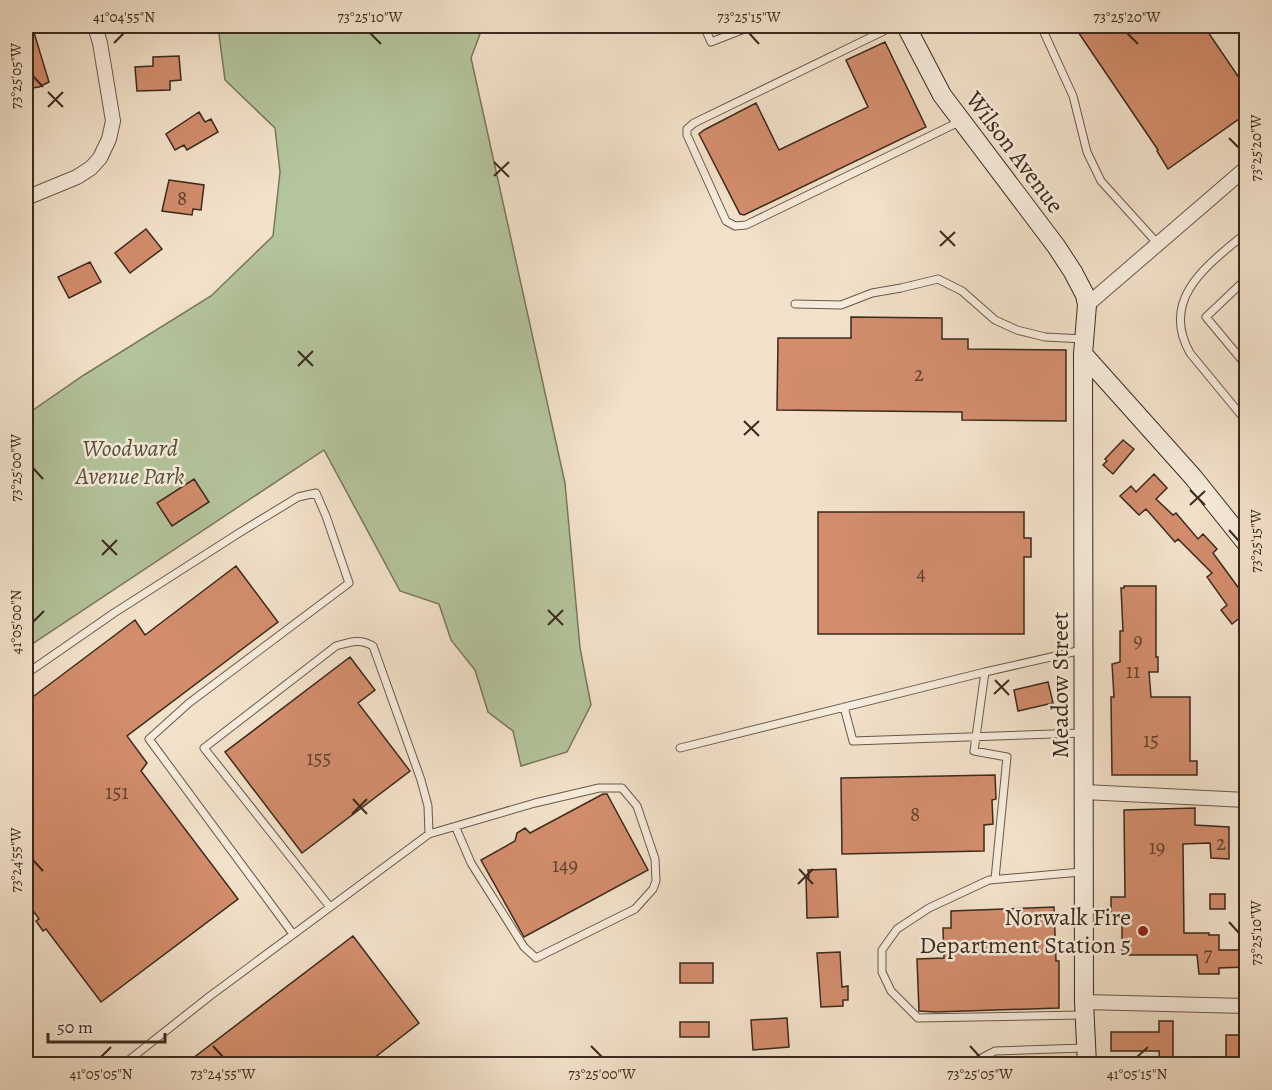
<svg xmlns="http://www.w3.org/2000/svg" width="1272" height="1090" font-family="Alegreya,serif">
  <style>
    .green { fill: #b4c49c; stroke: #78775c; stroke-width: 1.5 }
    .building { fill: #d38d6d; stroke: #3b2a1c; stroke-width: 1.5 }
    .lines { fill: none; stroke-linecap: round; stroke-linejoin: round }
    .service-casing { stroke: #695848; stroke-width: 9 }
    .minor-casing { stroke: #695848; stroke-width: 16 }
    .secondary-casing { stroke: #3b2a1c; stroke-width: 20 }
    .service { stroke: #f7ecdd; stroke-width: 7 }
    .minor { stroke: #f7ecdd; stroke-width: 14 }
    .secondary { stroke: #f7ecdd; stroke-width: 18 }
    .ticks { fill: none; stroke: #3b2a1c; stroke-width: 2 }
    .poi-dot { fill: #8f2418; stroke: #f7ecdd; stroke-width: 2 }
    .labels { text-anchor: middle; stroke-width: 5; stroke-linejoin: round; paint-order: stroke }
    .number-label { font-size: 21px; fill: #614330 }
    .street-label { font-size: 24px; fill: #3b2a1c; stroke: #f7ecdd }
    .park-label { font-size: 24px; font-style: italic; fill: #59503c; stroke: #f7ecdd }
    .poi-label { font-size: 24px; fill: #3b2a1c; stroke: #f7ecdd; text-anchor: end }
    .neatline { fill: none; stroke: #3b2a1c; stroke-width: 2 }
    .ticks-label { font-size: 15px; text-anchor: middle; fill: #3b2a1c }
  </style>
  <rect width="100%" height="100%" fill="#f3e2cb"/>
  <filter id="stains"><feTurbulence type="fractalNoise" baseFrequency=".00333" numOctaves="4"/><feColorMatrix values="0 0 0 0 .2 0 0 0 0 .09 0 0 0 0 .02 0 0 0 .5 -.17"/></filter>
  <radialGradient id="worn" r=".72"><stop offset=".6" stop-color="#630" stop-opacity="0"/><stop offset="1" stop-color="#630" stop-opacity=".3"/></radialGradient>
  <path class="green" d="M218,26H483L471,58L565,483L580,648L591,705L567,752L521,766L513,731L488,712L475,670L451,640L439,604L400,591L324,450L26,648V415L84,375L211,296L273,236L280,172L275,128L225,80Z"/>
  <path class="building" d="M26,26H32L49,82L39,87L26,89Z
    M1074,26H1204L1246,88V114L1168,169L1157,151L1158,150Z
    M885,42L926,127L744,215L740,214L699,134L704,130L756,103L779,150L868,107L846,60Z
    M179,56L181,80L170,81V90L137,91L135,67L153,66V57Z
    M199,112L205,122L211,119L218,132L187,150L184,145L175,150L166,134Z
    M169,180L204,185L201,210L193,209L192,215L162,211Z
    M146,229L162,249L130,273L115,253Z
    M90,262L101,282L69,298L58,277Z
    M851,317L942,318V339H968V349L1066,350V421L962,420V412L777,410L778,338H851Z
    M1123,440L1134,449L1113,474L1103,465L1107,461L1105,459Z
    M1154,474L1167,488L1156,499L1173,515L1176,513L1198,539L1203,534L1217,549L1213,553L1246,598V613L1232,624L1221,610L1227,605L1207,577L1212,573L1178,539L1175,542L1146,509L1139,515L1120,496L1131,486L1136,492Z
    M194,479L209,502L172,526L157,503Z
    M818,512H1024V538H1031V557H1024V634H818Z
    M236,566L278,622L127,736L147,763L141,771L238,899L101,1002L46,929L43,931L36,921L39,919L27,902L31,898L26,891V702L135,620L145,635Z
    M1124,586H1156V657H1158V672H1149L1151,697H1190V761H1197V775H1112L1111,697H1114L1112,664L1120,662V631H1123L1121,588H1124Z
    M350,657L375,690L358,703L410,771L302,853L225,752Z
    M1048,682L1053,703L1018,711L1014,690Z
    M995,775L996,799L992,800L993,824L984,825V851L842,854L841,778Z
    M603,794H607L648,870L524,937L481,860L515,841L517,833L525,828L530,833Z
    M1195,808V825L1229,827V859L1211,858L1210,843L1183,844L1184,933H1209V935H1219V950H1246V967L1219,968V974H1199L1197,955H1122V921L1111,915V897H1125L1124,810Z
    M836,869L838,917L807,918L806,877H809L808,870Z
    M1210,894H1225V909H1210Z
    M1054,907L1056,961H1059V1008L935,1012L919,1011L917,959L944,958L943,928H951V911Z
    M353,936L419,1023L365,1065H184Z
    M840,952L842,987L848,986V1000H843V1006L821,1007L817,953Z
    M680,963H713V983H680Z
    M787,1018L789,1047L753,1050L751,1020Z
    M1159,1021H1173V1065H1160L1159,1051H1111V1032H1159Z
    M680,1022H709V1037H680Z
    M1226,1035H1246V1060H1226Z"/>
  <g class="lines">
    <defs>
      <path id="service" d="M704,26L711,42L752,26
        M894,26L694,123L687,129V135L726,221L735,226L746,225L961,121
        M1041,26L1073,96L1087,152L1101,181L1158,244
        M1246,233C1209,264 1159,298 1190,353L1246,421
        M1246,279L1206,317L1246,365
        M795,304L841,305L872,293L901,288L938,279L962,291L995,320L1017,330L1045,337L1084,339
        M26,674L114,613L239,533L298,497L316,493L326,516L349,583L189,703L149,739L293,934
        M844,707L853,741L1082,733
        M680,748L985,672
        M1081,872L989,880L929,908L897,929L882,950V972L891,991L918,1018L1082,1015
        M995,879L1007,757L974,751L985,672L1082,650
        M330,907L204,748L336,646C350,642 360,638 373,646L421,780L428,806L429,834
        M124,1064L210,996L429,834L535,803L599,788H622L637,806L655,859L656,881L653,889L635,909L536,958L524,947L471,863L456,828
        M970,1064L995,1051L1084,1048"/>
      <path id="minor" d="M26,198L77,177L91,168L100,158L109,139L113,121L100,43L95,26
        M1087,305L1246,168
        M1084,792L1246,800
        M1084,1002L1246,1006"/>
      <path id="secondary" d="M906,26L942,95L1056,246L1073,272L1085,295L1087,305L1083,354L1084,1002L1087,1064
        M1083,354L1193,477L1246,543"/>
    </defs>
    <use href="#service" class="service-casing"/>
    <use href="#minor" class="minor-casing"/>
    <use href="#secondary" class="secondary-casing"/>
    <use href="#service" class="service"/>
    <use href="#minor" class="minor"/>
    <use href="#secondary" class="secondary"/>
  </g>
  <path class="ticks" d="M370,33L381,44M749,33L759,44M1127,33L1138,44M114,43L124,33M33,76L43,87M48,92L63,107M48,107L63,92M1229,138L1239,148M494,162L509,177M494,176L509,162M940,231L955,246M940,246L955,232M298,351L313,366M298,366L313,351M744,421L759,436M744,435L759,421M33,468L43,479M1190,490L1205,505M1190,505L1205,491M1229,530L1239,541M102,540L117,555M102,555L117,540M548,610L563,625M33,622L44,611M548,625L563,610M995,680L1009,695M994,694L1009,680M353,799L367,814M352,814L367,799M33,860L43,871M799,869L813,884M798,884L813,869M1229,922L1239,933M213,1046L223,1057M591,1046L602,1057M970,1046L980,1057M101,1057L111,1047M1137,1057L1148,1047"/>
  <circle class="poi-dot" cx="1143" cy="931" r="6"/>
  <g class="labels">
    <g class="number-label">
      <text x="182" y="205">8</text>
      <text x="919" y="381">2</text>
      <text x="921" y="580">4</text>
      <text x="1138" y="647">9</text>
      <text x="1133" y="678">11</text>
      <text x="1151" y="747">15</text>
      <text x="319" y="765">155</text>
      <text x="117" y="799">151</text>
      <text x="915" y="821">8</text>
      <text x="1221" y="850">2</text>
      <text x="1157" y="854">19</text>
      <text x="565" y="872">149</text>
      <text x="1208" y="961">7</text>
    </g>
    <g class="street-label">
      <text transform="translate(1015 152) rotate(53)" y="8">Wilson Avenue</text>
      <text transform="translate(1060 685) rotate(-90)" y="8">Meadow Street</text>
    </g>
    <g class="park-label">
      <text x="130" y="456">Woodward<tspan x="130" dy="28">Avenue Park</tspan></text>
    </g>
    <g class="poi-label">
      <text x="1131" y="925">Norwalk Fire<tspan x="1131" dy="28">Department Station 5</tspan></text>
    </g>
  </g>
  <rect width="1272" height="1090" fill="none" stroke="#f3e2cb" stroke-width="66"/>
  <path d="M48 1033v9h117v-9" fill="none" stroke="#3b2a1c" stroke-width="3"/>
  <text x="57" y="1033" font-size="18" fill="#3b2a1c" stroke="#f7ecdd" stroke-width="4.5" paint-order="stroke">50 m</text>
  <rect x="33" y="33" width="1206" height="1024" class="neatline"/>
  <g class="ticks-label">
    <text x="124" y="22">41°04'55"N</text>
    <text x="370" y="22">73°25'10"W</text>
    <text x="749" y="22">73°25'15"W</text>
    <text x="1127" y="22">73°25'20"W</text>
    <text transform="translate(16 76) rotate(-90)" y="5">73°25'05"W</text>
    <text transform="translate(1256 148) rotate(-90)" y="5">73°25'20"W</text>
    <text transform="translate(16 468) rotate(-90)" y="5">73°25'00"W</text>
    <text transform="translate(1256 541) rotate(-90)" y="5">73°25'15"W</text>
    <text transform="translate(16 622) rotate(-90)" y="5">41°05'00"N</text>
    <text transform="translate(16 860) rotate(-90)" y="5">73°24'55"W</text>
    <text transform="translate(1256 933) rotate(-90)" y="5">73°25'10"W</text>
    <text x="101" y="1079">41°05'05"N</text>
    <text x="223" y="1079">73°24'55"W</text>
    <text x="602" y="1079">73°25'00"W</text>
    <text x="980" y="1079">73°25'05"W</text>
    <text x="1137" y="1079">41°05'15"N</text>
  </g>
  <rect width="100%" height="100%" filter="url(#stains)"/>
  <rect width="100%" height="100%" fill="url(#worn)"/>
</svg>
